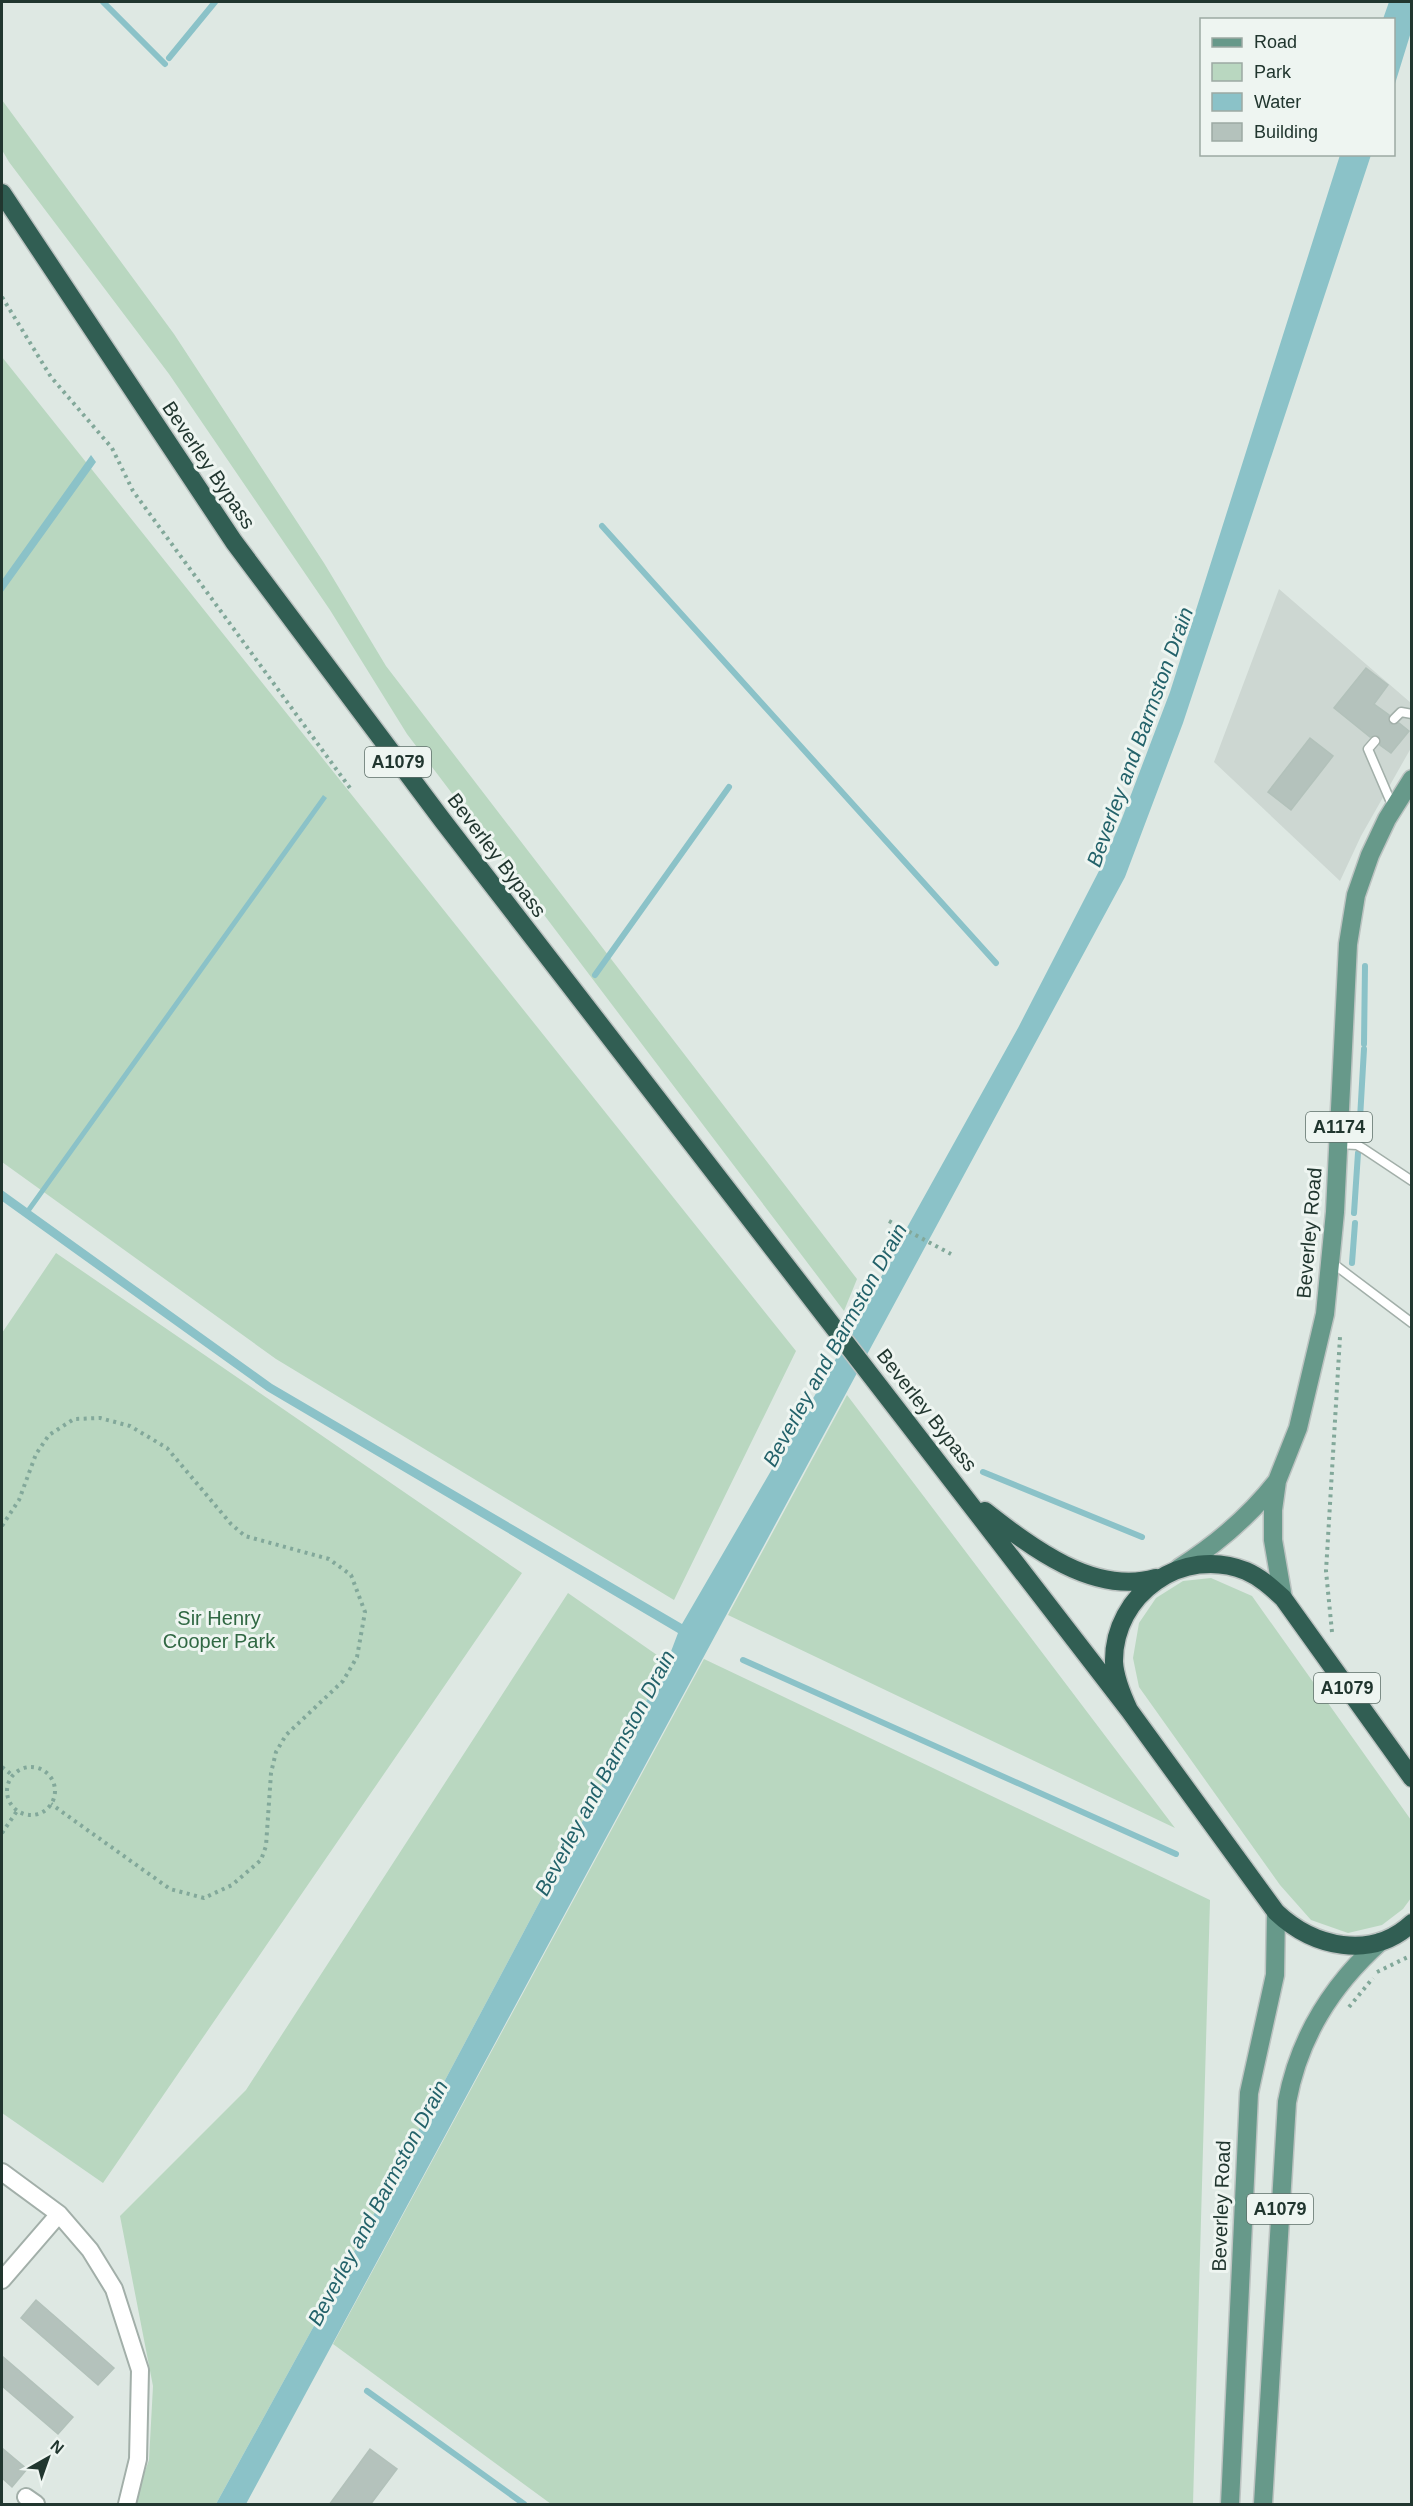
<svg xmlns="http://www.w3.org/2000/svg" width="1413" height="2506" font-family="Arial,sans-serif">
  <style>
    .built { fill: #cdd7d2 }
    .green { fill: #b9d7c0 }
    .water { fill: #8bc2c8 }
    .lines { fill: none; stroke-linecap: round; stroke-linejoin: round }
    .stream { stroke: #8bc2c8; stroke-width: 6 }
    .building { fill: #b4c2bc; stroke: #b2c1ba; stroke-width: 1.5 }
    .lane-casing { stroke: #a2afa9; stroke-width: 11 }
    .street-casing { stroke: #a2afa9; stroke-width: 20 }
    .primary-casing { stroke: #bcc3c1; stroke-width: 21 }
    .highway-casing { stroke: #bcc3c1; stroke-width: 21 }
    .path { stroke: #82a89a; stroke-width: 4; stroke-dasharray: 3 4.5; stroke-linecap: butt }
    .lane { stroke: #fff; stroke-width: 8 }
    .street { stroke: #fff; stroke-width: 16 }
    .primary { stroke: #67998a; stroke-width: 18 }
    .highway { stroke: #315e53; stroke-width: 18 }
    .labels { text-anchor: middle; stroke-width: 6; stroke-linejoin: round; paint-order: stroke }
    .shield { fill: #eef5f1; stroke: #5e6f69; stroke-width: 1.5 }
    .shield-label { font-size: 18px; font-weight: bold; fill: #21362f }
    .street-label { font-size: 20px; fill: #21362f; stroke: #eef5f1 }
    .park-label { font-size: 20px; fill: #306843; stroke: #eef5f1 }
    .water-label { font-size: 21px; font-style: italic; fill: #23626a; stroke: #eef5f1 }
  </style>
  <rect width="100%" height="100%" fill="#dee8e3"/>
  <path class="built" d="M1279,589L1411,703V748L1361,836L1340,881L1214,762Z"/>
  <path class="green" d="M2,100L174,334L324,563L386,666L857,1279L844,1311L407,734L330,610L169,374L9,162L2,150Z
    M2,357L796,1351L674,1600L276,1359L2,1162Z
    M56,1253L522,1573L103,2183L2,2113V1333Z
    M847,1395L1175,1828L728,1615Z
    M1211,1578L1252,1596L1411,1820V1898L1403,1909L1382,1925L1348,1933L1311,1920L1280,1885L1139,1687L1133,1658L1139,1623L1156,1598L1183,1581Z
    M568,1593L667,1662L332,2293L216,2504H133L149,2460L153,2386L120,2216L246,2090Z
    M704,1659L1210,1900L1193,2504H551L333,2344Z"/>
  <path class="water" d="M1389,2H1411V32L1394,87V20L1383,19Z
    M1340,155H1371L1183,723L1125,877L246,2504H216L332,2293L667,1662L678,1633L267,1391L2,1201V1190L27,1208L323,795L327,798L31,1211L272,1384L682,1624L829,1371L896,1250L903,1243L904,1233L1018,1028L1101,867L1121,821L1170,692Z
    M91,455L96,462L2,593V580Z"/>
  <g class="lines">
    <path class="stream" d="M103,2L165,64
      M169,58L215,2
      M602,526L996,963
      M595,975L729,787
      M1364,1044L1365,966
      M1359,1136L1364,1049
      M1354,1213L1358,1153
      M1352,1263L1355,1223
      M983,1472L1142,1537
      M743,1660L1176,1854
      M367,2391L524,2504"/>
  </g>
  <path class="building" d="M1366,668L1388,685L1374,704L1389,715L1390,724L1399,723L1409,731L1391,753L1380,745L1379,736L1370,737L1334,708Z
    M1310,738L1333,756L1291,810L1268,792Z
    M36,2300L114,2368L98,2385L21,2318Z
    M2,2356L73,2417L58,2434L2,2386Z
    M2,2448L27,2469L12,2487L2,2478Z
    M370,2449L397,2469L370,2505H329Z"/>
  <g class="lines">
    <defs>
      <path id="lane" d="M1394,719L1401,712L1412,714
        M1375,741L1368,749L1393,807
        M1338,1144L1357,1145L1364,1149L1412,1181
        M1331,1262L1412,1323"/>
      <path id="street" d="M2,2172L59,2214L90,2250L114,2289L140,2370L138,2459L127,2504
        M2,2280L59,2214
        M26,2497L36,2504"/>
      <path id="primary" d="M1179,1568C1217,1544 1248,1518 1277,1481
        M1283,1598L1273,1540V1510L1277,1481L1298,1428L1325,1314L1335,1212L1348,944L1356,895L1370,855L1387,819L1412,779
        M1230,2504L1249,2093L1275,1975L1276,1912
        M1263,2504L1287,2102C1299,2037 1331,1986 1380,1942"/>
      <path id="highway" d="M2,193L234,542L443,821L1129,1710
        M985,1511C1031,1547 1094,1596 1156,1578
        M1412,1778L1283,1598C1271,1587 1260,1577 1246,1571C1183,1545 1113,1594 1114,1662C1115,1679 1122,1695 1129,1710L1276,1912C1313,1947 1371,1961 1412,1923"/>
    </defs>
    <use href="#lane" class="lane-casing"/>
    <use href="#street" class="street-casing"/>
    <use href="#primary" class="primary-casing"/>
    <use href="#highway" class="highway-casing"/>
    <path class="path" d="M2,297L51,377L112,448L133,491L350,788
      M889,1221L951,1254
      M2,1526L19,1500L36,1454L49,1435L74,1419L100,1418L130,1426L167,1448L231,1524L245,1536L329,1559L351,1575L365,1612L357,1657L343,1681L286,1735L276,1752L271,1773L266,1846L261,1860L232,1885L204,1898L170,1889L51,1804
      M1332,1632L1326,1571L1340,1337
      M7 1791a24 24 0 1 1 48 0a24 24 0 1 1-48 0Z
      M2,1767L12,1775
      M2,1833L17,1811
      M1377,1972L1412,1955
      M1349,2007L1373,1978"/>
    <use href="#lane" class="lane"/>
    <use href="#street" class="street"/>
    <use href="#primary" class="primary"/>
    <use href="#highway" class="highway"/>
  </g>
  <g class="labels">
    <g class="shield">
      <rect x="365" y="747" width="66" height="30" rx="4.5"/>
      <rect x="1306" y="1112" width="66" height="30" rx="4.5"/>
      <rect x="1314" y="1673" width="66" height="30" rx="4.5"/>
      <rect x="1247" y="2194" width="66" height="30" rx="4.5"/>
    </g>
    <g class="shield-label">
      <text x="398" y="768">A1079</text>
      <text x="1339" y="1133">A1174</text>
      <text x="1347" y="1694">A1079</text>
      <text x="1280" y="2215">A1079</text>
    </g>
    <g class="street-label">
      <text transform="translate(209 465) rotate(56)" y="7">Beverley Bypass</text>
      <text transform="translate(497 855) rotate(53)" y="7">Beverley Bypass</text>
      <text transform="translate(1309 1233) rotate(-85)" y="7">Beverley Road</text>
      <text transform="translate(927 1410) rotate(52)" y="7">Beverley Bypass</text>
      <text transform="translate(1221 2206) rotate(-88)" y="7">Beverley Road</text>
    </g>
    <g class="park-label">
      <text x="219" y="1625">Sir Henry<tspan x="219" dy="23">Cooper Park</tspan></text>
    </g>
    <g class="water-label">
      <text transform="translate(1140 737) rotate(-70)" y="7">Beverley and Barmston Drain</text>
      <text transform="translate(835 1345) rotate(-61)" y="7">Beverley and Barmston Drain</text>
      <text transform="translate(605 1773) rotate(-62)" y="7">Beverley and Barmston Drain</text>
      <text transform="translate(378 2203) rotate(-62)" y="7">Beverley and Barmston Drain</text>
    </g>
  </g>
  <rect width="1413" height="2506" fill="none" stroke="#21362f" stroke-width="6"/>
  <rect x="1200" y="18" width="195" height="138" fill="#eef5f1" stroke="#9ca9a3" stroke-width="1.5"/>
  <rect x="1212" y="38" width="30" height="9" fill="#67998a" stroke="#9ca9a3" stroke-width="1.5"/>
  <text x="1254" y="48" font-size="18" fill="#21362f">Road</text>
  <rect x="1212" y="63" width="30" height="18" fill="#b9d7c0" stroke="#9ca9a3" stroke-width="1.5"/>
  <text x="1254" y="78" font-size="18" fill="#21362f">Park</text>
  <rect x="1212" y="93" width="30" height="18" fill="#8bc2c8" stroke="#9ca9a3" stroke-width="1.5"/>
  <text x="1254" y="108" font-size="18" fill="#21362f">Water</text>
  <rect x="1212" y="123" width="30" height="18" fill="#b4c2bc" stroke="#9ca9a3" stroke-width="1.5"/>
  <text x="1254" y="138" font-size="18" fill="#21362f">Building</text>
  <g transform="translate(48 2458) rotate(40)" stroke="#eef5f1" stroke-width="4.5" paint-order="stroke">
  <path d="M0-4.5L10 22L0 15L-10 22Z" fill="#21362f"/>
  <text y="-9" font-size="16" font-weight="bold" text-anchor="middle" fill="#21362f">N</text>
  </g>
</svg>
